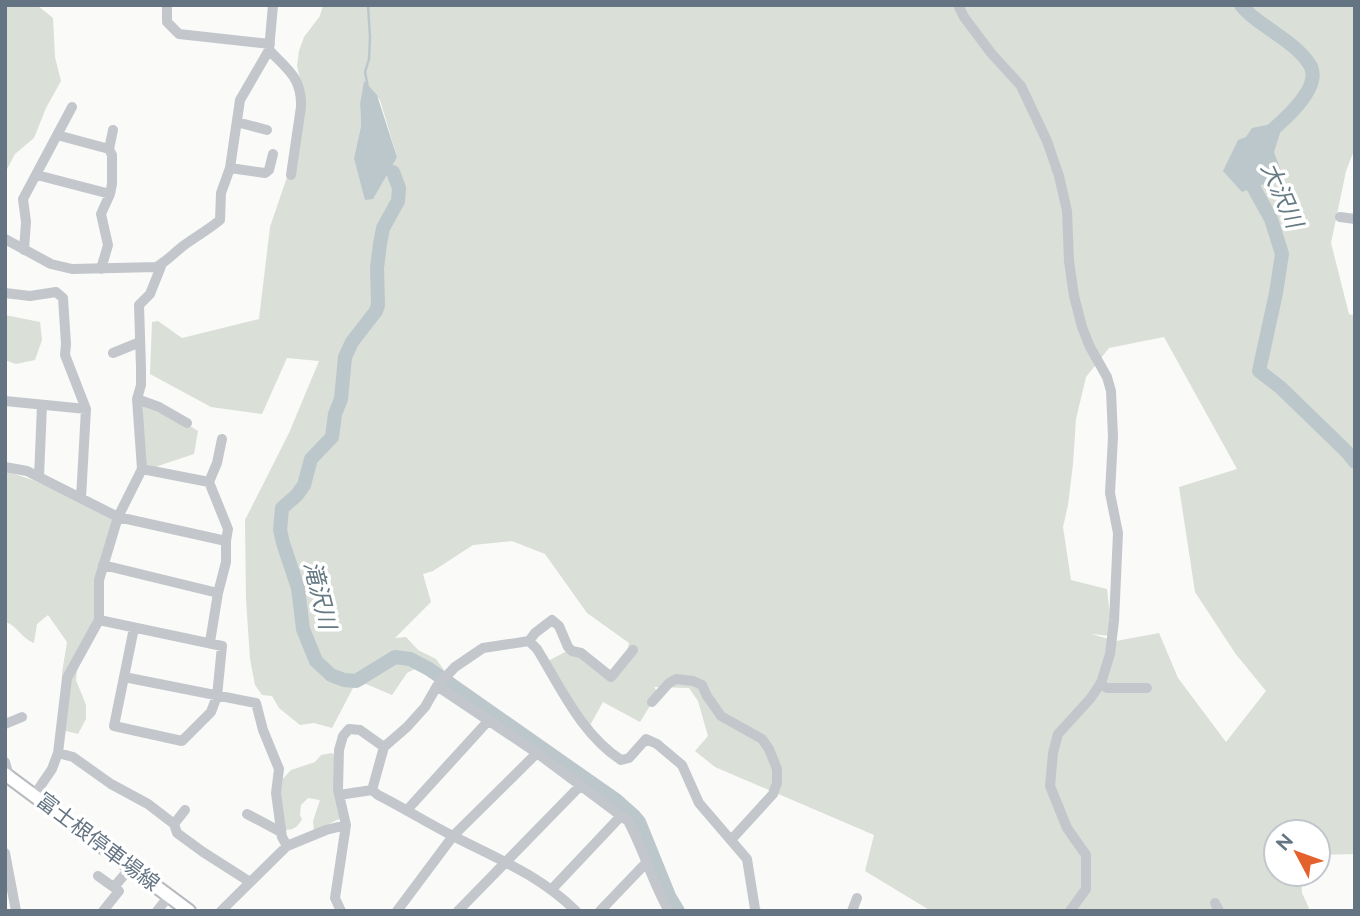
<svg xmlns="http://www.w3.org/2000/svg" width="1360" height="916" font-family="Raleway,'Noto Sans JP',sans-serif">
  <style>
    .green { fill: #dadfd7; fill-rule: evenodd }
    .water { fill: #bcc7cc }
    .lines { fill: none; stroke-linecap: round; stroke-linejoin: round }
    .stream { stroke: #bcc7cc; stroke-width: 2.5 }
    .river { stroke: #bcc7cc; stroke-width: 14 }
    .major-casing { stroke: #b7bbc0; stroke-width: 16 }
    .minor { stroke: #c3c7cc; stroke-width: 10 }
    .major { stroke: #fff; stroke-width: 12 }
    .labels { text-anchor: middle; stroke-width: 7; stroke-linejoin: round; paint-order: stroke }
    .street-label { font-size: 21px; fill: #657483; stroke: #fff }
    .water-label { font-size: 23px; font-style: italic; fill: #657a83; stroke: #fff }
  </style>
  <rect width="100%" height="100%" fill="#fafaf8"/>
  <path class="green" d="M5,5H37L53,18L55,57L61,81L46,108L34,138L15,154L5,173Z
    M323,5H1355V148L1346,171L1331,243L1349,314L1355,316V854L1318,855V832H1276V874H1301L1302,893L1309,908L1306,911H931L865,871L874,835L715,767L695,751L708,736L698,701L689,688L654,687L658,693L640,722L603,702L588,729L548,661L567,651L577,653L613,678L623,670L629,643L587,613L545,554L512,541L473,545L433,571L423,574L431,602L395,638L406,637L418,650L436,659L444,670L439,678L415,669L407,673L392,695L366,684L353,688L332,728L314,723L300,725L279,708L272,696L262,695L255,685L250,659L246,599L245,520L289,433L319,361L287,358L262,414L211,407L150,374L152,322L158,321L182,338L259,319L270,227L301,136L305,100L297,66L299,51L304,37L320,16ZM364,82L380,100L397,157L354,158L361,126L360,103ZM1164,337L1237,469L1179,487L1195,592L1235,653L1266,691L1226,742L1178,678L1159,633L1116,641L1091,634L1112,636L1107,589L1071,580L1063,527L1068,505L1073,464L1076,419L1086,377L1109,348Z
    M5,315L40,322L42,340L35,360L16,364L5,360Z
    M143,406L185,423L198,431L194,454L155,467L142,463Z
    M5,471L33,480L116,518L95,620L79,654L76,680L86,705V719L78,734L62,730V673L67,642L48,615L37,624L34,643C22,639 17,625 5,622Z
    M332,753L338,758L340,819C330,822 325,829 314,831L313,821L320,800L308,798L301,805L300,815L302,819C298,827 294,830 284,830L279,783L291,770L315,762L321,755Z"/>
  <path class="water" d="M364,81L377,95L397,157L373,199L365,200L354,158L361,126L360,103Z
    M1282,122L1275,132L1280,133L1274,152L1283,177L1242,192L1223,171L1238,140L1246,137L1252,128Z"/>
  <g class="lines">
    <path class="stream" d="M368,5L370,37L369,59L365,72L368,88
      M389,165L393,172"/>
    <path class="river" d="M1241,5C1250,17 1263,24 1275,33C1287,41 1304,53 1311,67C1321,89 1283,121 1269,133
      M393,172L399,188L398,201L383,228L380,244L377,268L378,305L376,311L352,342L345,357L341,399L335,414L332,437L311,459L304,485L297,495L282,508L280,530L283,543L298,588L303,629L316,661L331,675L344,680L356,681L395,657L410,659L429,669L616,800L634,816L639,822L669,896L678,911
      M1245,172L1271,219L1282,254L1276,293L1259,371L1280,387L1347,452L1355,462"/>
    <defs>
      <path id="major" d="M5,774L189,911"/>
    </defs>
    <use href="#major" class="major-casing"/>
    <path class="minor" d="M167,5V22L179,34L270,44
      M958,5L964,17L991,53L1021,86L1047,141L1059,176L1067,211L1069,261L1074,296L1082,327L1090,347L1107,377L1111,391L1113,437L1110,493L1118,533L1114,621L1110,654L1101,683L1090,699L1058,734L1053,753L1050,786L1067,828L1086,855V889L1070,911
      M269,50C288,70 302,78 301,107L291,175
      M237,122L267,130
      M57,135L109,149
      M230,168L265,173L269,170L273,154
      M37,175L110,194
      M1340,217L1355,219
      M5,239L51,264L72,269L156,267C166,262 174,253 183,246C195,237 208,230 220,220L221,193L230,168L240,100L269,50L273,5
      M24,250L26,222L23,199L72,107
      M101,269L108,245L101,214L110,194L112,184V155L109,149L113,130
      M5,293L30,296L56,292L63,298L66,344L65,355L86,409L81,498
      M113,353L140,342
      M137,399L159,407L187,423
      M5,401L86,409
      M5,467L27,471L118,517L226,541
      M142,469L137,399L141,385V368L139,305L150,294L162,264
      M39,477L42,405
      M103,565L218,593
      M99,620L222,646L217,696L211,712L182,741L114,726L134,628
      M529,641L535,633L552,620L559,626L568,647L572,651L581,653L611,677L633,650
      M210,642L218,593L226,562V541L228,529L209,482L217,463L222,439
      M124,677L256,703L263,730L279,769L276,793L282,837L287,846
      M1100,684L1107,688H1147
      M437,686L537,753L628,821C644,850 652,882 669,911
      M652,702L669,683L676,679L693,681L702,685L707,696L721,716L762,739L769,749L777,769V783L773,794L731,840
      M5,724L22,717
      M58,753L73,757L111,784L148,804L174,824
      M5,762L9,776
      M35,794L52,769L58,753L67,678L99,620V580L118,517L142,469L209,482
      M339,795L372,790
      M185,810L174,824L177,833L203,852L250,882
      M407,810L489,720
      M247,814L281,832
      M5,853L16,911
      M98,876L119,891L103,911
      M114,887L131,867
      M552,889L621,816
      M1215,903L1219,911
      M157,911L169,896
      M221,911L287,846L326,830L346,825
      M341,911L335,898L346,825L338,790L339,750L343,736L349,729L360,730L384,747
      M397,911L453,836L537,753
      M458,911L581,785
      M576,911C539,875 500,860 455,837C429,824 404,808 378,795L372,790L384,747L407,727L425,707L437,686L455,667L483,648L529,641L537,649C561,688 582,735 621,760L629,758L646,739L657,744L682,765L699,803L747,859L755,909L756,911
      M600,911L646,863
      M852,911L857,898"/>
    <use href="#major" class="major"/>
  </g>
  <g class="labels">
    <g class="street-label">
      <text transform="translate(98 842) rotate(37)" y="7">富士根停車場線</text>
    </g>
    <g class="water-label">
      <text transform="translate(1282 195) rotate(66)" y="8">大沢川</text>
      <text transform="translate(320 595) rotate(76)" y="8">滝沢川</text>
    </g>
  </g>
  <rect width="1360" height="916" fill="none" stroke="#657483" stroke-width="14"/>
  <g transform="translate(1297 853) rotate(311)"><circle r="33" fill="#ffffff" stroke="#c1c7cd" stroke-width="2"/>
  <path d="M0-5L12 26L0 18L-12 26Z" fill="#e4612d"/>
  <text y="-10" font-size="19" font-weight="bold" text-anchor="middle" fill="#657483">N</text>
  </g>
</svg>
